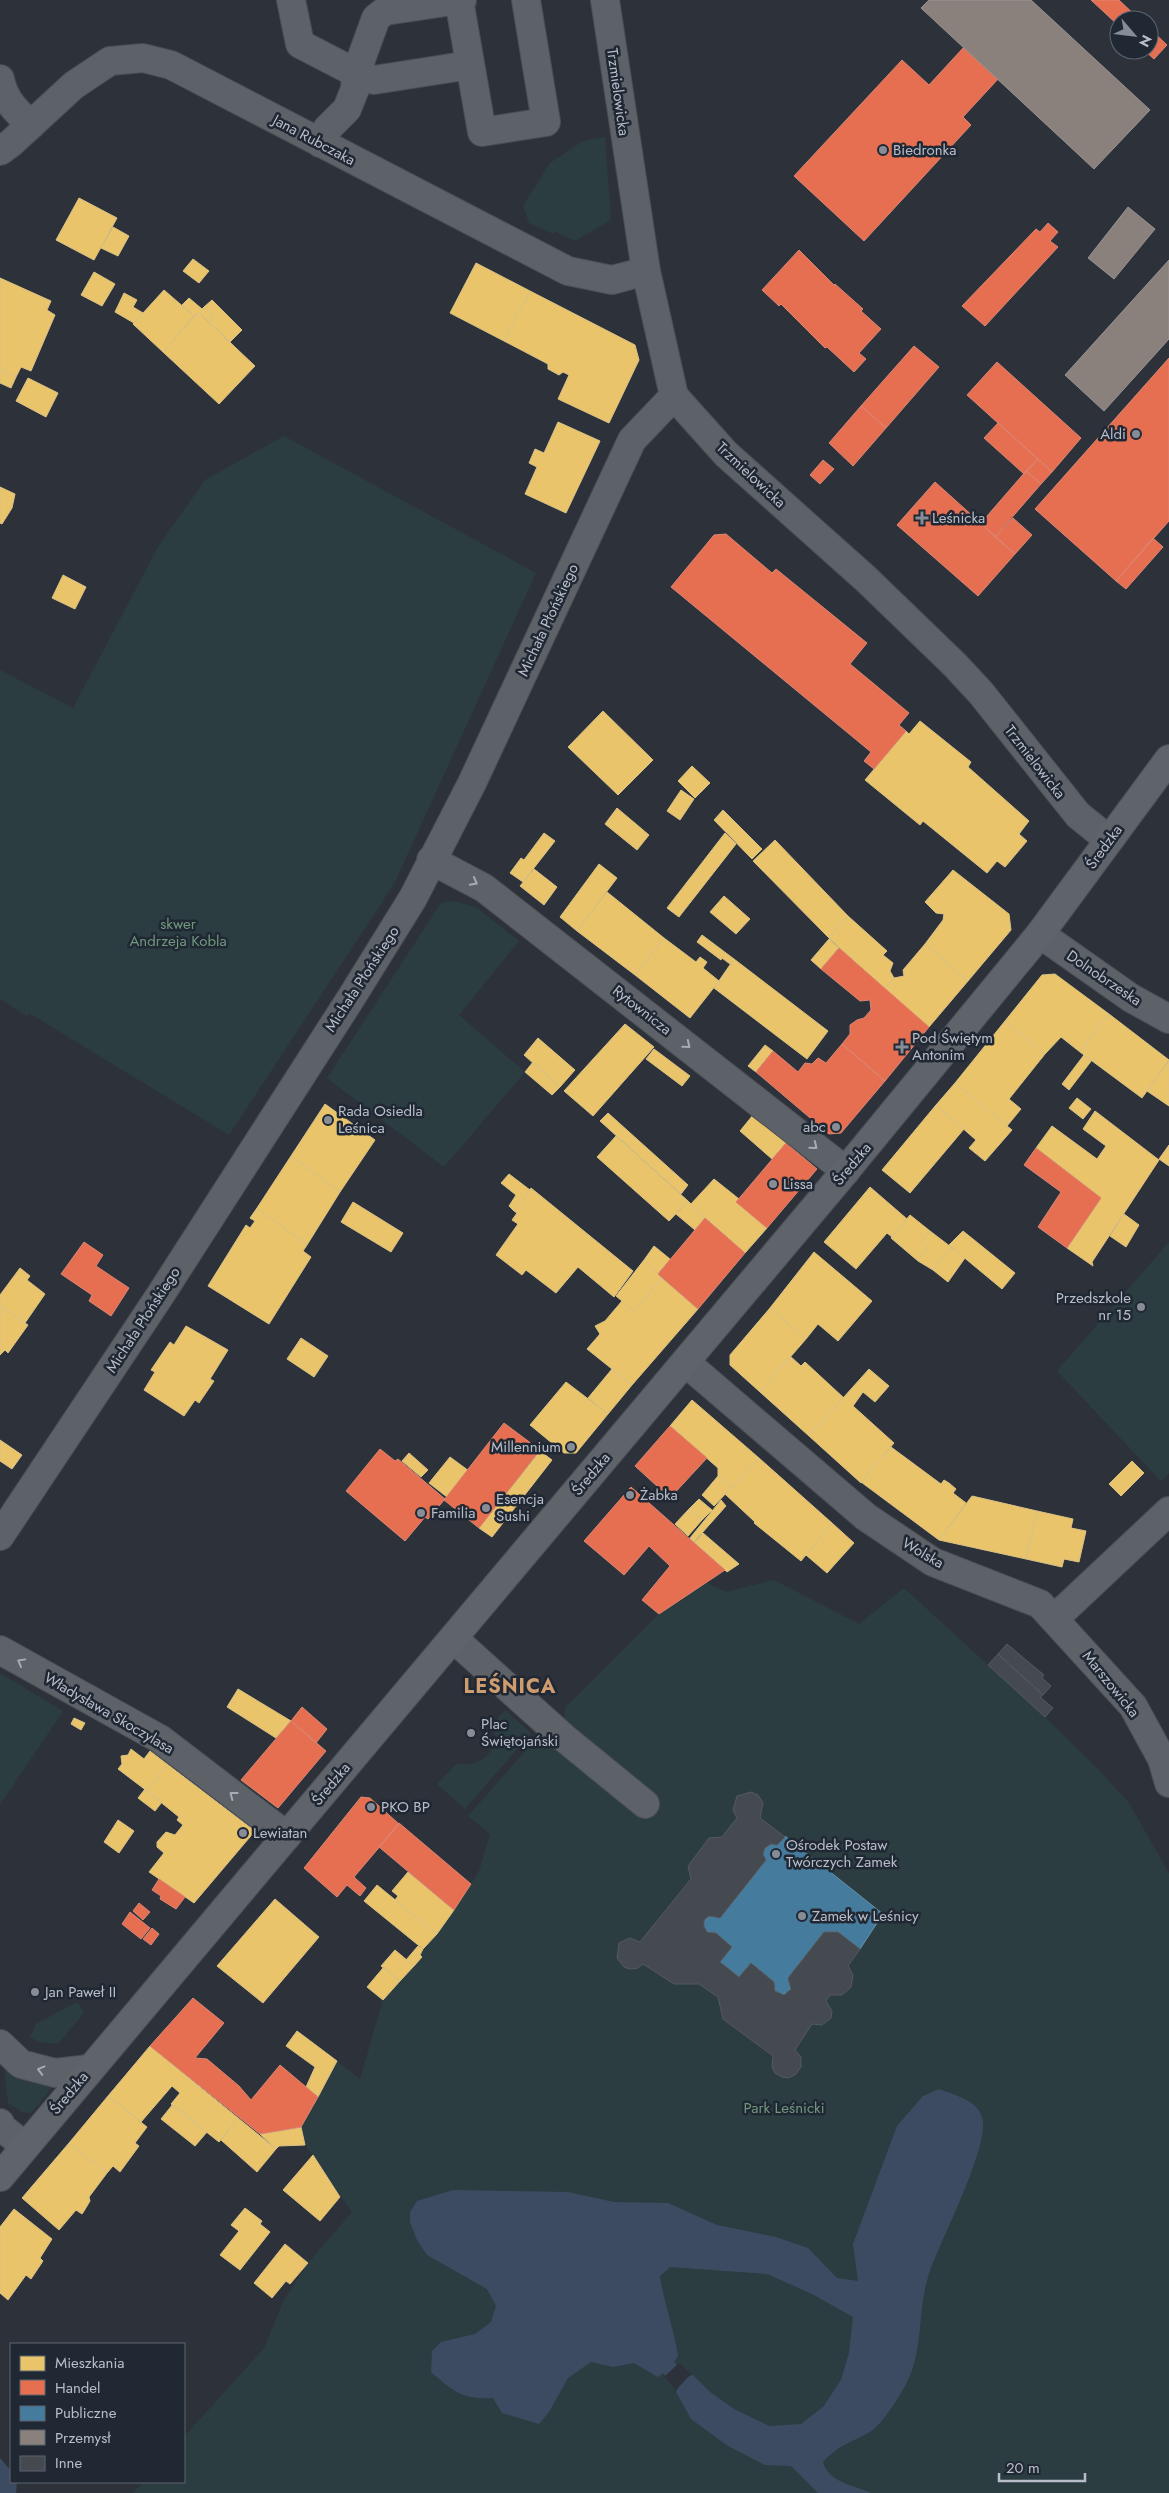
<svg xmlns="http://www.w3.org/2000/svg" width="1169" height="2493" font-family="Jost,sans-serif">
  <style>
    .green { fill: #2b3d40 }
    .water { fill: #3d4b62; fill-rule: evenodd }
    .pier { fill: #2d323a }
    .homes { fill: #e9c46a; stroke: #dac286 }
    .shops { fill: #e76f51; stroke: #d98775 }
    .public { fill: #457b9d; stroke: #688faa }
    .industry { fill: #8a817c; stroke: #989393 }
    .building { fill: #454950; stroke: #555961 }
    .lines { fill: none; stroke-linecap: round; stroke-linejoin: round }
    .minor-casing { stroke: #4a4e54; stroke-width: 30 }
    .major-casing { stroke: #4b4e56; stroke-width: 30 }
    .minor { stroke: #5d6168; stroke-width: 28 }
    .major { stroke: #5f636a; stroke-width: 28 }
    .oneway { stroke: #a6abb6 }
    .poi-dot { fill: #878d97; stroke: #202834; stroke-width: 2 }
    .labels { text-anchor: middle; stroke-width: 5; stroke-linejoin: round; paint-order: stroke }
    .street-label { font-size: 15px; fill: #b8bec9; stroke: #202834 }
    .poi-label { font-size: 15px; fill: #b8bec9; stroke: #202834; text-anchor: start }
    .park-label { font-size: 15px; fill: #71987c; stroke: #202834 }
    .district-label { font-size: 20px; font-weight: bold; letter-spacing: 1px; fill: #ce9c6f; stroke: #202834 }
  </style>
  <rect width="100%" height="100%" fill="#2d323a"/>
  <path class="green" d="M605,137L611,220L575,241L554,231L553,234L529,223L523,206L550,163L583,141Z
    M284,436L536,573L394,884L229,1135L29,1013L27,1016L0,999V670L73,708L158,547L205,480Z
    M453,901L476,907L519,941L459,1015L525,1072L444,1167L327,1078L441,903Z
    M1169,1242V1473L1161,1481L1057,1371Z
    M774,1580L859,1624L904,1588L1045,1717L1099,1770L1129,1803L1169,1873V2493H133L143,2482H184V2437L264,2348L283,2302L308,2263L352,2212L305,2145L301,2127L337,2061L360,2079L383,2000L437,1934L471,1884L479,1871L490,1834L468,1816L533,1742L538,1745L548,1740L566,1722L564,1716L566,1707L659,1614L707,1583L726,1592Z
    M0,1673L63,1711L0,1805Z
    M505,1710L531,1733L465,1809L437,1784L457,1763C476,1768 487,1759 496,1743L493,1723Z
    M75,2003L79,2004L84,2013L58,2044L38,2042L30,2037L36,2024Z
    M4,2065L54,2085L31,2113L22,2112L8,2103Z"/>
  <path class="water" d="M939,2089C954,2095 977,2100 982,2117C991,2146 938,2244 928,2277C917,2313 924,2350 906,2384C900,2396 881,2426 870,2432C849,2444 841,2443 823,2462C829,2483 854,2485 871,2493H818L791,2466L765,2465L728,2446L691,2419L676,2392L678,2388L663,2373L658,2377L634,2363L613,2367L591,2362L568,2378L549,2412L539,2424L502,2413L493,2398C462,2400 453,2391 431,2372L432,2351L441,2342L475,2334L491,2322L496,2306L487,2289L427,2255L417,2240L410,2222V2212L417,2201L453,2190L568,2192L614,2202L668,2203L717,2225L776,2237L808,2248L837,2278L858,2281L853,2244L897,2126L923,2096ZM670,2267L767,2274L812,2294L853,2317L849,2353L841,2380L823,2407L801,2424L769,2426L734,2409L710,2392L693,2375L690,2376L674,2362L678,2356C674,2329 664,2303 660,2276Z
    M0,2458L11,2471V2482H17L16,2493H0Z"/>
  <path class="pier" d="M679,2363L690,2373L693,2372L674,2392L675,2388L664,2377Z"/>
  <path class="homes" d="M79,198L117,218L94,260L56,240Z
    M113,227L129,236L118,256L101,248Z
    M193,259L209,271L199,283L183,271Z
    M476,263L530,291L504,341L450,313Z
    M94,272L115,284L102,306L81,295Z
    M0,278L51,301L47,310L55,315L31,371L21,367L16,377L0,369Z
    M164,290L194,316L163,352L133,324Z
    M530,291L635,345L639,360L609,423L558,399L569,375L563,372L559,375L548,369V364L504,341Z
    M124,293L137,300L133,307L143,313L134,323L115,312Z
    M189,298L202,309L204,307L214,316L209,322L198,312L194,316L182,305Z
    M212,300L242,330L230,342L209,322L214,316L204,307Z
    M198,312L255,366L219,404L163,352Z
    M0,369L16,377L11,388L0,383Z
    M28,378L58,393L46,417L16,401Z
    M558,422L600,441L566,513L525,494L537,467L529,463L535,449L544,453Z
    M0,487L15,494L12,508L2,524L0,523Z
    M63,575L86,587L75,609L52,598Z
    M603,711L653,760L618,795L568,747Z
    M920,721L971,762L968,767L1029,821L1019,834L1027,841L1005,867L997,861L987,873L923,821L920,825L865,780L906,731L909,734Z
    M692,766L710,783L695,798L678,781Z
    M681,790L694,799L680,820L667,811Z
    M617,808L649,835L637,850L605,824Z
    M723,810L762,849L752,859L714,820Z
    M544,833L555,841L523,882L510,873L521,858L524,860Z
    M725,833L736,844L679,917L667,908Z
    M775,840L848,916L829,938L753,861Z
    M599,864L617,878L577,931L560,917Z
    M534,869L557,887L544,905L520,886Z
    M953,870L1009,914L1011,930L968,981L925,944L943,920L944,914L936,913L925,902Z
    M607,892L664,938L635,975L577,931Z
    M724,896L750,919L736,934L710,912Z
    M848,916L887,951L883,955L893,963L890,971L894,978L884,989L829,938Z
    M702,935L734,959L730,964L722,958L721,960L697,942Z
    M664,938L696,962L700,957L707,962L703,968L719,981L690,1018L635,975Z
    M829,939L839,948L821,969L811,960Z
    M925,944L968,981L929,1027L884,989L894,978L904,976L903,970Z
    M734,959L828,1031L807,1059L714,988Z
    M1055,974L1109,1014L1080,1052L1061,1037L1045,1054L1005,1021L1042,975Z
    M1109,1014L1169,1060L1142,1098L1080,1052Z
    M1005,1021L1045,1054L1009,1099L1021,1109L1007,1126L955,1083Z
    M625,1024L654,1047L593,1116L564,1091Z
    M538,1038L575,1070L560,1087L524,1055Z
    M765,1045L773,1051L756,1072L748,1066Z
    M654,1049L690,1076L682,1086L646,1059Z
    M1084,1055L1092,1060L1069,1090L1062,1084Z
    M1169,1061V1106L1147,1091Z
    M533,1062L560,1087L552,1095L525,1072Z
    M955,1083L1012,1130L985,1161L969,1148L976,1140L936,1105Z
    M1077,1098L1091,1109L1083,1119L1069,1108Z
    M325,1104L375,1140L340,1192L291,1156Z
    M936,1105L964,1129L910,1193L882,1170Z
    M1095,1111L1159,1160L1092,1262L1093,1266L1067,1248L1101,1198L1036,1148L1052,1126L1097,1159L1106,1146L1083,1129Z
    M608,1113L688,1185L681,1194L600,1121Z
    M753,1115L786,1143L772,1159L740,1131Z
    M616,1136L688,1201L669,1221L597,1157Z
    M1169,1145V1166L1159,1159Z
    M291,1156L340,1192L307,1245L257,1208Z
    M509,1174L530,1190L514,1211L509,1206L516,1195L501,1183Z
    M714,1179L739,1199L736,1202L767,1228L745,1253L690,1205Z
    M870,1187L907,1219L892,1237L887,1233L856,1269L824,1242Z
    M531,1188L633,1271L614,1297L578,1267L556,1293L526,1270L522,1275L496,1255L518,1224L512,1220L517,1213L514,1211Z
    M688,1201L691,1204L690,1205L705,1218L695,1230L676,1214Z
    M353,1202L403,1233L391,1252L341,1222Z
    M257,1208L307,1245L303,1251L311,1257L269,1324L208,1286L246,1225L250,1228L255,1221L250,1218Z
    M1124,1214L1139,1225L1126,1247L1110,1236Z
    M910,1215L930,1231L922,1241L928,1247L918,1261L891,1238Z
    M930,1231L951,1247L933,1270L918,1261L928,1247L922,1241Z
    M963,1231L1015,1273L1002,1289L949,1245Z
    M654,1246L670,1259L658,1274L644,1260Z
    M951,1247L965,1258L948,1282L933,1270Z
    M814,1252L872,1301L838,1341L818,1324L806,1339L770,1308Z
    M644,1260L662,1278L634,1311L616,1296Z
    M20,1268L30,1276L27,1280L45,1294L25,1323L0,1306V1295Z
    M662,1278L698,1309L632,1385L587,1349L600,1334L595,1326L605,1321L622,1301L634,1311Z
    M0,1306L28,1325L8,1353L5,1350L0,1355Z
    M770,1308L806,1339L760,1392L730,1365V1355Z
    M186,1326L228,1350L210,1379L214,1381L199,1403L195,1400L184,1416L144,1390L155,1372L151,1370L170,1342L174,1345Z
    M301,1338L328,1356L314,1377L287,1359Z
    M790,1356L801,1366L805,1362L844,1398L809,1436L760,1392Z
    M612,1369L632,1385L608,1414L588,1398Z
    M869,1369L889,1386L875,1402L863,1392L853,1406L894,1443L861,1483L809,1436Z
    M566,1382L608,1414L576,1453H564L530,1425Z
    M692,1400L759,1458L731,1488L718,1476V1468L670,1426Z
    M0,1440L22,1455L12,1469L0,1461Z
    M891,1447L941,1484L944,1480L949,1483L956,1489L953,1493L966,1503L939,1540L861,1482Z
    M540,1451L552,1460L492,1537L479,1528Z
    M409,1453L428,1470L421,1477L402,1461Z
    M450,1457L469,1471L447,1497L429,1483Z
    M759,1458L832,1523L801,1561L754,1523L755,1522L725,1494Z
    M1132,1461L1144,1473L1121,1496L1109,1484Z
    M718,1476L731,1488L714,1506L702,1495Z
    M972,1496L1037,1511L1026,1559L939,1540Z
    M699,1499L712,1510L702,1520L689,1509Z
    M721,1500L726,1506L694,1542L690,1538Z
    M689,1509L702,1520L688,1536L675,1524Z
    M1037,1511L1073,1519L1071,1528L1086,1531L1079,1562L1064,1559L1062,1567L1026,1559Z
    M832,1523L854,1543L827,1573L806,1555Z
    M703,1533L739,1564L727,1572L725,1570L694,1543Z
    M238,1689L291,1721L276,1738L227,1707Z
    M74,1718L85,1723L81,1730L71,1724Z
    M131,1749L144,1759L150,1751L167,1764L147,1791L118,1769L122,1764L121,1756L128,1755Z
    M167,1764L255,1831L194,1903L149,1872L164,1853L157,1847V1842L166,1832L175,1835L183,1825L177,1820L179,1817L147,1791Z
    M145,1789L162,1802L155,1811L138,1798Z
    M118,1820L134,1831L119,1853L104,1842Z
    M408,1872L454,1910L437,1934L395,1900L398,1896L392,1891Z
    M377,1885L437,1934L423,1949L364,1901Z
    M275,1899L319,1937L263,2003L217,1966Z
    M418,1946L423,1949L420,1955L422,1957L414,1966L406,1960Z
    M395,1950L414,1966L400,1981L381,1966Z
    M383,1968L400,1981L383,2000L367,1987Z
    M297,2031L337,2061L318,2097L306,2087L315,2067L286,2046Z
    M150,2046L238,2118L219,2142L171,2104L180,2093L172,2086L141,2122L108,2096Z
    M108,2096L147,2127L135,2143L139,2146L120,2172L113,2166L107,2173L69,2143Z
    M173,2104L207,2132L195,2146L161,2119Z
    M238,2118L276,2149L257,2172L221,2140Z
    M301,2127L305,2145L279,2146L276,2149L260,2134Z
    M69,2143L107,2173L89,2197L90,2201L84,2211L82,2214L76,2210L59,2230L22,2198Z
    M313,2155L340,2197L320,2221L283,2190Z
    M245,2208L262,2221L260,2224L270,2232L240,2270L220,2255L239,2231L231,2225Z
    M14,2209L52,2239L40,2258L43,2261L31,2279L26,2275L8,2300L0,2293V2227Z
    M285,2244L308,2263L290,2284L286,2281L272,2298L254,2283Z"/>
  <path class="shops" d="M1091,0H1119L1140,20H1119V26Z
    M1149,28L1167,45L1154,59L1144,50H1149Z
    M964,47L999,78L963,117L971,125L864,241L794,176L902,60L929,85Z
    M1048,223L1058,232L1050,241L1058,247L985,326L962,306L1036,229L1040,232Z
    M799,250L834,285L835,284L863,309L861,311L881,329L859,353L866,359L854,372L827,347L825,348L781,304L779,306L762,290Z
    M914,346L939,367L886,428L861,406Z
    M1169,358V521L1116,581L1035,509Z
    M997,362L1081,438L1052,472L967,395Z
    M861,406L886,428L853,466L829,443Z
    M998,423L1038,459L1024,474L984,438Z
    M1038,459L1052,472L1041,484L1026,471Z
    M823,460L834,469L820,484L810,475Z
    M1026,471L1041,484L995,537L981,523Z
    M935,482L1015,554L978,596L897,525Z
    M1013,518L1032,535L1015,554L995,537Z
    M726,534L772,573L776,569L867,643L850,664L909,713L899,725L906,731L874,769L864,761L871,752L671,587L714,535Z
    M1153,538L1163,547L1126,589L1116,581Z
    M839,948L929,1027L885,1081L842,1044L850,1034V1025L857,1020L864,1018L871,1010L870,1000L860,1001L821,969Z
    M842,1044L885,1081L841,1133L829,1134L756,1072L773,1051L798,1072L805,1063L812,1064L818,1058L826,1063Z
    M786,1143L817,1169L767,1228L736,1202Z
    M1036,1148L1101,1198L1067,1248L1038,1227L1061,1192L1024,1165Z
    M705,1218L745,1253L698,1309L658,1274Z
    M84,1242L103,1255L96,1266L129,1288L111,1316L89,1301L92,1295L61,1274Z
    M504,1423L540,1450L479,1528L444,1500Z
    M670,1426L707,1458L670,1498L635,1466Z
    M380,1449L395,1461L398,1459L445,1499L428,1519L425,1517L405,1541L346,1491Z
    M631,1487L725,1570L659,1614L642,1600L670,1566L649,1546L624,1575L584,1541Z
    M302,1707L327,1729L316,1743L291,1721Z
    M291,1721L326,1751L278,1808L241,1780Z
    M361,1797L370,1798L399,1824L354,1877L366,1888L360,1896L347,1885L337,1897L304,1868Z
    M399,1823L471,1884L454,1910L379,1847Z
    M159,1879L185,1897L176,1909L160,1899L161,1896L152,1890Z
    M139,1903L150,1912L143,1920L133,1911Z
    M130,1912L150,1928L141,1939L122,1924Z
    M152,1928L159,1934L151,1945L143,1939Z
    M193,1998L224,2023L195,2058L207,2059L239,2086L251,2100L280,2065L318,2097L301,2127L260,2134L150,2046Z"/>
  <path class="public" d="M785,1836L883,1914L860,1949L838,1932H824L788,1978L791,1985L789,1992L780,1995L775,1991L774,1982L751,1963L739,1977L720,1962L732,1947L716,1933L707,1932L703,1923L709,1916L720,1918L766,1860L763,1854L765,1848L771,1844L777,1845Z"/>
  <path class="industry" d="M929,0H1031L1150,110L1094,169L921,8Z
    M1128,207L1155,229L1114,279L1088,258Z
    M1169,260V339L1104,411L1065,375Z"/>
  <path class="building" d="M1007,1644L1044,1675L1042,1678L1051,1686L1043,1695L998,1654Z
    M998,1654L1043,1695L1040,1697L1053,1708L1045,1717L988,1665Z
    M751,1792L758,1795L763,1803L760,1818L785,1837L777,1845L771,1844L765,1848L763,1854L766,1860L720,1918L709,1916L704,1920V1926L707,1932L716,1933L732,1947L720,1962L739,1977L751,1963L774,1982L775,1991L784,1995L791,1989L788,1978L824,1932H838L860,1949L848,1966L853,1975L851,1987L842,1995H830L826,2001L832,2011L831,2018L822,2025L812,2024L795,2050L801,2057V2067L796,2074L789,2078L782,2077L775,2073L772,2067L773,2056L723,2019L718,1997L699,1984H674L643,1964L638,1968L630,1969L624,1967L617,1958L619,1943L630,1938L640,1942L691,1879L688,1866L709,1838L722,1837L737,1818L733,1810L737,1796Z"/>
  <g class="lines">
    <defs>
      <path id="minor" d="M291,0L300,44L356,73L374,80L470,65
        M462,0H459L482,132L546,122L526,0
        M605,0L646,271L674,396L726,454L866,579L955,665L981,693L1078,815L1109,840
        M0,79C4,100 16,111 31,125
        M320,143L327,129L347,109L355,89L356,73L376,18L385,11L459,0
        M0,151L11,143L74,85L110,61L143,58L171,65L568,271L612,280L646,271
        M431,860L484,888L846,1171
        M1040,934L1131,998L1169,1019
        M685,1362L866,1517L933,1562L1040,1604L1133,1706L1162,1759L1169,1783
        M0,1536L161,1294L351,998L413,898L472,783L632,440L674,396
        M1054,1619L1169,1511
        M454,1639L563,1737L645,1804
        M0,1650L160,1739L287,1836
        M0,2044L21,2064L55,2073L89,2069
        M0,2123L1,2127L25,2146"/>
      <path id="major" d="M0,2177L838,1180L1040,934L1169,759"/>
    </defs>
    <use href="#minor" class="minor-casing"/>
    <use href="#major" class="major-casing"/>
    <use href="#minor" class="minor"/>
    <use href="#major" class="major"/>
  </g>
  <defs><path id="oneway-chevron" d="M-2-3.5L2.5 0L-2 3.5" fill="none" stroke-width="1.6" stroke-linecap="round" stroke-linejoin="round" transform="scale(1.25)"/></defs>
  <g class="oneway">
    <use href="#oneway-chevron" transform="translate(474 882) rotate(28)"/>
    <use href="#oneway-chevron" transform="translate(687 1045) rotate(39)"/>
    <use href="#oneway-chevron" transform="translate(814 1146) rotate(39)"/>
    <use href="#oneway-chevron" transform="translate(21 1662) rotate(-151)"/>
    <use href="#oneway-chevron" transform="translate(233 1795) rotate(-143)"/>
    <use href="#oneway-chevron" transform="translate(41 2070) rotate(-165)"/>
  </g>
  <g class="poi-dot">
    <circle cx="883" cy="150" r="5"/>
    <circle cx="1136" cy="434" r="5"/>
    <path d="M919.5 510.5h5v5h5v5h-5v5h-5v-5h-5v-5h5z"/>
    <path d="M899.5 1039.5h5v5h5v5h-5v5h-5v-5h-5v-5h5z"/>
    <circle cx="328" cy="1120" r="5"/>
    <circle cx="836" cy="1127" r="5"/>
    <circle cx="773" cy="1184" r="5"/>
    <circle cx="1141" cy="1307" r="5"/>
    <circle cx="571" cy="1447" r="5"/>
    <circle cx="630" cy="1495" r="5"/>
    <circle cx="486" cy="1508" r="5"/>
    <circle cx="421" cy="1513" r="5"/>
    <circle cx="471" cy="1733" r="5"/>
    <circle cx="371" cy="1807" r="5"/>
    <circle cx="243" cy="1833" r="5"/>
    <circle cx="776" cy="1854" r="5"/>
    <circle cx="802" cy="1916" r="5"/>
    <circle cx="35" cy="1992" r="5"/>
  </g>
  <g class="labels">
    <g class="street-label">
      <text transform="translate(618 92) rotate(82)" y="5">Trzmielowicka</text>
      <text transform="translate(314 140) rotate(28)" y="5">Jana Rubczaka</text>
      <text transform="translate(751 475) rotate(43)" y="5">Trzmielowicka</text>
      <text transform="translate(548 620) rotate(-65)" y="5">Michała Płońskiego</text>
      <text transform="translate(1035 762) rotate(52)" y="5">Trzmielowicka</text>
      <text transform="translate(1104 847) rotate(-54)" y="5">Średzka</text>
      <text transform="translate(1104 978) rotate(34)" y="5">Dolnobrzeska</text>
      <text transform="translate(362 979) rotate(-57)" y="5">Michała Płońskiego</text>
      <text transform="translate(642 1010) rotate(38)" y="5">Rytownicza</text>
      <text transform="translate(852 1164) rotate(-50)" y="5">Średzka</text>
      <text transform="translate(143 1320) rotate(-57)" y="5">Michała Płońskiego</text>
      <text transform="translate(591 1474) rotate(-50)" y="5">Średzka</text>
      <text transform="translate(923 1553) rotate(30)" y="5">Wolska</text>
      <text transform="translate(1111 1684) rotate(51)" y="5">Marszowicka</text>
      <text transform="translate(109 1713) rotate(30)" y="5">Władysława Skoczylasa</text>
      <text transform="translate(331 1784) rotate(-50)" y="5">Średzka</text>
      <text transform="translate(69 2093) rotate(-50)" y="5">Średzka</text>
    </g>
    <g class="poi-label">
      <text x="893" y="155">Biedronka</text>
      <text x="1126" y="439" text-anchor="end">Aldi</text>
      <text x="932" y="523">Leśnicka</text>
      <text x="912" y="1043">Pod Świętym<tspan x="912" dy="17">Antonim</tspan></text>
      <text x="338" y="1116">Rada Osiedla<tspan x="338" dy="17">Leśnica</tspan></text>
      <text x="826" y="1132" text-anchor="end">abc</text>
      <text x="783" y="1189">Lissa</text>
      <text x="1131" y="1303" text-anchor="end">Przedszkole<tspan x="1131" dy="17">nr 15</tspan></text>
      <text x="561" y="1452" text-anchor="end">Millennium</text>
      <text x="640" y="1500">Żabka</text>
      <text x="496" y="1504">Esencja<tspan x="496" dy="17">Sushi</tspan></text>
      <text x="431" y="1518">Familia</text>
      <text x="481" y="1729">Plac<tspan x="481" dy="17">Świętojański</tspan></text>
      <text x="381" y="1812">PKO BP</text>
      <text x="253" y="1838">Lewiatan</text>
      <text x="786" y="1850">Ośrodek Postaw<tspan x="786" dy="17">Twórczych Zamek</tspan></text>
      <text x="812" y="1921">Zamek w Leśnicy</text>
      <text x="45" y="1997">Jan Paweł II</text>
    </g>
    <g class="park-label">
      <text x="178" y="929">skwer<tspan x="178" dy="17">Andrzeja Kobla</tspan></text>
      <text x="784" y="2113">Park Leśnicki</text>
    </g>
    <g class="district-label">
      <text x="510" y="1693">LEŚNICA</text>
    </g>
  </g>
  <rect x="10" y="2343" width="175" height="140" fill="#202834" stroke="#5d6470"/>
  <rect x="20" y="2356" width="25" height="15" fill="#e9c46a" stroke="#5d6470"/>
  <text x="55" y="2368" font-size="15" fill="#b8bec9">Mieszkania</text>
  <rect x="20" y="2380" width="25" height="15" fill="#e76f51" stroke="#5d6470"/>
  <text x="55" y="2393" font-size="15" fill="#b8bec9">Handel</text>
  <rect x="20" y="2406" width="25" height="15" fill="#457b9d" stroke="#5d6470"/>
  <text x="55" y="2418" font-size="15" fill="#b8bec9">Publiczne</text>
  <rect x="20" y="2430" width="25" height="15" fill="#8a817c" stroke="#5d6470"/>
  <text x="55" y="2443" font-size="15" fill="#b8bec9">Przemysł</text>
  <rect x="20" y="2456" width="25" height="15" fill="#454950" stroke="#5d6470"/>
  <text x="55" y="2468" font-size="15" fill="#b8bec9">Inne</text>
  <g transform="translate(1134 35) rotate(118)"><circle r="24" fill="#202834" stroke="#5d6470"/>
  <path d="M0-4L9 19L0 12L-9 19Z" fill="#878d97"/>
  <text y="-8" font-size="14" font-weight="bold" text-anchor="middle" fill="#b8bec9">N</text>
  </g>
  <path d="M999 2473v8h86v-8" fill="none" stroke="#b8bec9" stroke-width="2.5"/>
  <text x="1006" y="2473" font-size="15" fill="#b8bec9" stroke="#202834" stroke-width="4" paint-order="stroke">20 m</text>
</svg>
